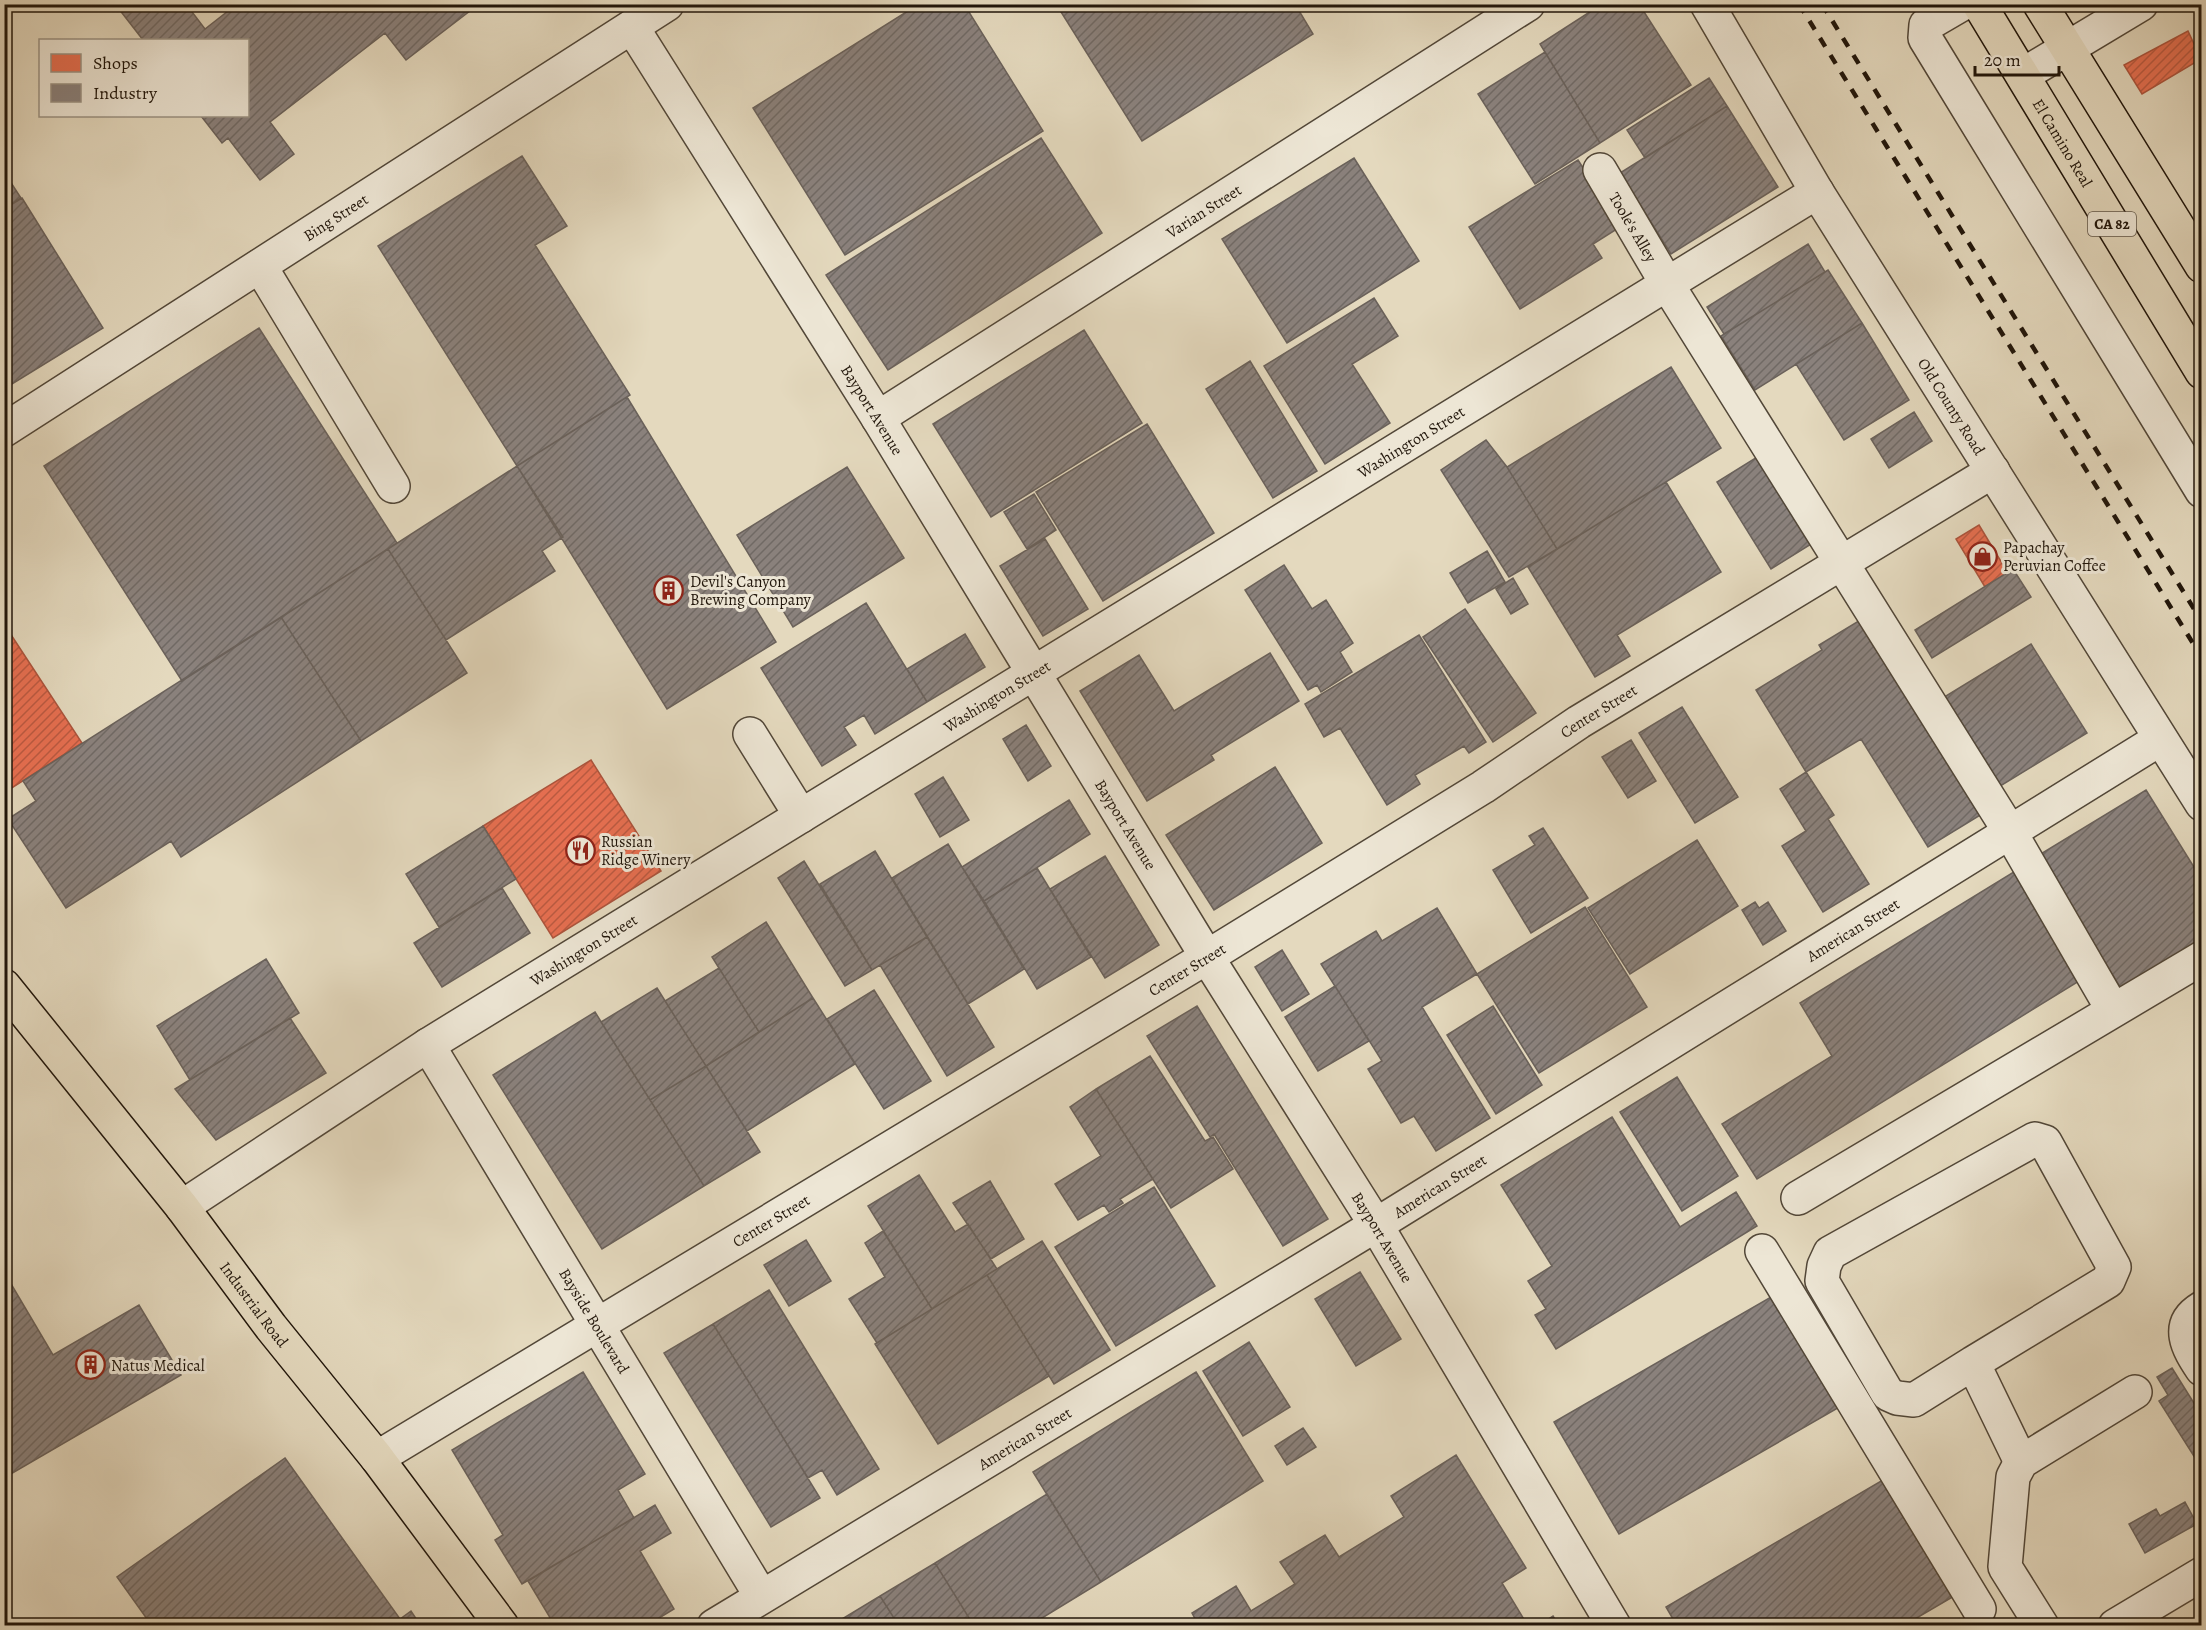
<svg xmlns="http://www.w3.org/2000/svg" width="2206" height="1630" font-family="Alegreya,serif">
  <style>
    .shops { fill: url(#shops-hatch); stroke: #ac543c; stroke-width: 1.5 }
    .industry { fill: url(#industry-hatch); stroke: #6a615a; stroke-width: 1.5 }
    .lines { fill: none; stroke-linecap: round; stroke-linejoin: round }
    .minor-casing { stroke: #524738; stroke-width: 36 }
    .major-casing { stroke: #21160b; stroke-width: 36 }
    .minor { stroke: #ede6d5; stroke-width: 33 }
    .major { stroke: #e4d9be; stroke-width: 33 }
    .rail { stroke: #21160b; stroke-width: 4.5; stroke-dasharray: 10 10; stroke-linecap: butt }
    .labels { text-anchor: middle; stroke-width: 6; stroke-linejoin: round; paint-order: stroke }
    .shield { fill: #ede6d5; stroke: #5e5448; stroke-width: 1.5 }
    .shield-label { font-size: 15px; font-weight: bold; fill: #21160b }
    .street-label { font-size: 16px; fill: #21160b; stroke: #ede6d5 }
    .poi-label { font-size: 16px; fill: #21160b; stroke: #ede6d5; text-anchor: start }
  </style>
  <defs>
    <pattern id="shops-hatch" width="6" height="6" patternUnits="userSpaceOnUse" patternTransform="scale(1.5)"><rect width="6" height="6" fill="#e76f51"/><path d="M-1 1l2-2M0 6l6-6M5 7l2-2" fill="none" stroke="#bb5a41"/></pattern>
    <pattern id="industry-hatch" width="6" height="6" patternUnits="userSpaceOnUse" patternTransform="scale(1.5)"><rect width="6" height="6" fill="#8a817c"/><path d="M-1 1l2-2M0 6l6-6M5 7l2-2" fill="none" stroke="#706964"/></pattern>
  </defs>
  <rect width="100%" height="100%" fill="#e4d9be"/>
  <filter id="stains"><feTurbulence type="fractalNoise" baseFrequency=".00333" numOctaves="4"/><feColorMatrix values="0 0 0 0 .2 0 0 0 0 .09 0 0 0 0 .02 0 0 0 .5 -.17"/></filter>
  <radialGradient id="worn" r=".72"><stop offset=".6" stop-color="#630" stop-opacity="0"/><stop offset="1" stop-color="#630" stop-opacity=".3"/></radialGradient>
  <path class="shops" d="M2188,31L2201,59L2142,94L2124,65Z
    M1979,525L2008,573L1985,587L1956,539Z
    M4,624L82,743L4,793Z
    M591,760L661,871L553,938L483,826Z"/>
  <path class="industry" d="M115,4H186L205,29L237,4H479L406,60L385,33L270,122L294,154L260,180L228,138L222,143L201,116H248V40H143Z
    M919,4H964L1043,131L845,255L753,108Z
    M1056,4H1295L1313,34L1142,141Z
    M1602,4H1639L1691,85L1600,143L1540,44Z
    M1545,52L1600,143L1535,184L1478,94Z
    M1709,78L1727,106L1645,158L1627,130Z
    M1727,106L1778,187L1671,254L1620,173Z
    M1041,138L1102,233L888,370L826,275Z
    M522,156L567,226L535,245L630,395L517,466L378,246Z
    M1354,158L1419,261L1287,343L1222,239Z
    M1578,160L1607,205L1617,229L1593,244L1602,258L1520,309L1469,227Z
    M4,172L21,198L4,209Z
    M22,198L103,328L4,389V209Z
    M1808,244L1825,272L1724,334L1707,307Z
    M1828,270L1862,323L1755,390L1721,336Z
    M1374,298L1398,336L1352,364L1390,423L1325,464L1264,366Z
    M1862,323L1909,400L1844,440L1796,364Z
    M259,328L397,543L182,681L44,466Z
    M1084,330L1142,423L991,517L933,424Z
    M1250,361L1317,471L1273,498L1206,389Z
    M1671,367L1721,448L1557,549L1507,467Z
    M627,397L776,642L667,709L517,466Z
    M1914,412L1932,441L1889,468L1871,439Z
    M1147,424L1214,533L1103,601L1036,492Z
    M1486,440L1507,467L1557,549L1509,577L1441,470Z
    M1762,454L1816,541L1771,569L1717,482Z
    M517,466L563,537L542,551L555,571L446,640L388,549Z
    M847,467L904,558L793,627L737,535Z
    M1666,482L1721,572L1617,635L1630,656L1595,677L1528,567Z
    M1034,494L1056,530L1027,549L1004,512Z
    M1045,539L1088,609L1043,636L1000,566Z
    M388,549L467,673L361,741L281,617Z
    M1487,551L1505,582L1468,603L1450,573Z
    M1284,565L1312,609L1326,600L1353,643L1340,652L1352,672L1321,692L1317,685L1308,690L1245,590Z
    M2013,569L2031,597L1932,658L1915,630Z
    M1513,578L1528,604L1511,614L1496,589Z
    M866,603L927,702L875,734L864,715L844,727L856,745L822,766L761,668Z
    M1465,609L1536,713L1493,742L1423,637Z
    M281,617L361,741L181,857L171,841L66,908L8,819L36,801L23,781Z
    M1862,619L1982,814L1928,847L1861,739L1806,772L1756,690L1822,650L1819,645Z
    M965,634L985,667L927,702L907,669Z
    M1419,635L1486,742L1469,753L1464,746L1415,775L1420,784L1387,805L1340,728L1324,737L1305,704Z
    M2031,644L2087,733L1997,788L1941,699Z
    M1270,653L1299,701L1211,755L1214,760L1147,801L1080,691L1139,655L1174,711Z
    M1682,707L1738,797L1695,823L1639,733Z
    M1026,725L1051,766L1028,781L1003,739Z
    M1631,740L1656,781L1628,798L1602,757Z
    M1275,767L1322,843L1214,910L1166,835Z
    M1806,772L1834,815L1828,819L1869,884L1823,912L1782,846L1806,831L1780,789Z
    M943,777L969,820L940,837L915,794Z
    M2146,790L2202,880V944L2123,992L2039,855Z
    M1069,800L1090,834L984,901L962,867Z
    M483,826L516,879L439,927L406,874Z
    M1543,828L1588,898L1531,933L1493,870L1535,845L1529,836Z
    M1697,840L1738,906L1630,974L1588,908Z
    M948,844L1024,969L968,1004L892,878Z
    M875,851L927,937L872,970L820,884Z
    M1105,856L1159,945L1105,978L1050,889Z
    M804,861L872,970L845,986L778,878Z
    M1037,868L1091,957L1037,989L984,901Z
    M2017,870L2084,978L1757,1179L1722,1124L1832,1056L1800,1003Z
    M502,888L530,933L442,987L414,943Z
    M1755,902L1759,908L1768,902L1786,931L1763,945L1742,910Z
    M1585,907L1647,1007L1539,1073L1477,974Z
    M1437,908L1477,974L1422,1007L1490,1118L1436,1151L1414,1116L1401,1123L1368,1069L1382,1061L1321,964L1376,931L1382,941Z
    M766,922L813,998L759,1032L712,957Z
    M927,937L994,1047L947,1076L880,965Z
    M1282,950L1309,994L1282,1011L1255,967Z
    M266,959L299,1013L190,1080L157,1026Z
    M719,968L759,1032L706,1066L665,1001Z
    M1335,986L1369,1041L1318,1071L1285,1017Z
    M657,988L706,1066L650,1100L601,1022Z
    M874,990L931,1081L884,1109L827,1019Z
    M813,998L855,1064L747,1131L706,1066Z
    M1197,1006L1328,1219L1283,1246L1214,1134L1210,1137L1147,1036Z
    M1493,1006L1542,1085L1496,1114L1447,1035Z
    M595,1012L704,1186L602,1249L493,1075Z
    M290,1018L326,1073L216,1140L175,1089Z
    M1150,1056L1205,1141L1213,1137L1233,1169L1171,1208L1096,1089Z
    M706,1066L760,1152L704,1186L650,1100Z
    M1677,1077L1738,1176L1682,1211L1620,1112Z
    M1096,1089L1153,1179L1120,1199L1123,1203L1109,1212L1104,1205L1078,1220L1055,1184L1101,1156L1070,1107Z
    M1612,1117L1680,1227L1736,1192L1757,1226L1556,1349L1535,1315L1546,1309L1528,1281L1552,1266L1501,1185Z
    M919,1175L955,1232L968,1224L997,1269L932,1309L868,1206Z
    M990,1181L1024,1239L991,1259L953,1203Z
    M1154,1187L1215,1286L1116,1346L1055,1247Z
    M883,1231L932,1309L877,1343L849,1299L885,1277L865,1243Z
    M806,1240L831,1281L789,1306L764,1265Z
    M1042,1241L1110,1350L1054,1384L987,1275Z
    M4,1272L53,1355L139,1305L181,1375L4,1478Z
    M1360,1272L1401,1339L1356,1366L1315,1299Z
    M987,1275L1049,1376L938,1444L875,1344Z
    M769,1290L879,1469L837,1495L822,1470L808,1478L713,1324Z
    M1778,1293L1843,1405L1619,1534L1554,1422Z
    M713,1324L820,1498L771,1527L664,1353Z
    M1249,1342L1290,1407L1243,1436L1203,1371Z
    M2172,1368L2202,1416V1469L2159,1401L2168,1395L2157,1377Z
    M583,1372L645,1474L618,1490L634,1518L522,1584L495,1540L503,1535L452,1450Z
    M1196,1372L1263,1481L1101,1582L1033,1472Z
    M1303,1428L1316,1447L1287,1465L1275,1446Z
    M1456,1455L1526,1568L1502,1583L1528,1626H1199L1192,1613L1236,1586L1251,1611L1295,1584L1280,1562L1325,1535L1339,1557L1404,1517L1391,1496Z
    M285,1458L400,1619L411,1611L421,1626H152L117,1577Z
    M1888,1477L1956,1595L1903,1626H1677L1666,1607Z
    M1047,1494L1101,1582L1029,1626H974L935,1563Z
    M2185,1502L2197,1524L2145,1553L2129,1524L2156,1509L2160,1516Z
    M655,1505L671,1533L640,1551L674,1609L646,1626H555L528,1581Z
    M935,1563L974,1626H899L880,1596Z
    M880,1596L899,1626L832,1625Z
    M1553,1616L1559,1626H1538Z"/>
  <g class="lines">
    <defs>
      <g id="minor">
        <path id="s1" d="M1707,4L1817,192L2202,804"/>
        <path d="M1962,4L1926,25L1925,38L2202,491"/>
        <path id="s2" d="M632,27L878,418L1207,957L1376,1225L1614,1626"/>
        <path d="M2023,75L2141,4"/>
        <path id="s3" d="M1600,170L1667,284L2010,832L2113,1010"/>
        <path d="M260,266L393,486"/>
        <path id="s4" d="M878,418L1528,4"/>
        <path id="s5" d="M4,430L667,4"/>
        <path d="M750,734L801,816"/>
        <path id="s6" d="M428,1045L761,1596"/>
        <path d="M1798,1198L2202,958"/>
        <path id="s7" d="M182,1207L428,1045L1817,192"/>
        <path d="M1762,1251L1979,1609"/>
        <path d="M2202,1308C2174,1325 2188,1348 2202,1369"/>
        <path d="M1973,1363L1914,1400L1897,1398L1888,1394L1822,1281L1824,1266L1830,1253L2035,1139L2045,1142L2114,1267L2108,1281L1973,1363L2021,1462"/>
        <path id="s8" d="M377,1458L1207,957L1483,787L1579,722L1993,471"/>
        <path id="s9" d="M714,1626L1376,1225L2160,739"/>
        <path d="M2042,1626L2005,1567L2013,1477L2021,1462L2135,1392"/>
        <path d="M2115,1626L2202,1574"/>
      </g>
      <g id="major">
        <path id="s10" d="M1979,4L2202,372"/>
        <path d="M2040,4L2202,266"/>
        <path id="s11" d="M4,986L182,1207L271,1327L377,1458L502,1626"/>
      </g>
    </defs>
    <use href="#minor" class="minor-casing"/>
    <use href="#major" class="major-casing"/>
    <use href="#minor" class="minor"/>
    <use href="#major" class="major"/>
    <path class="rail" d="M1799,4L2202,658
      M1822,4L2202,622"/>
  </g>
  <defs>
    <symbol id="shop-ring" viewBox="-11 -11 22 22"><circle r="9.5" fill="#ede6d5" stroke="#8f2418" stroke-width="1.5"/><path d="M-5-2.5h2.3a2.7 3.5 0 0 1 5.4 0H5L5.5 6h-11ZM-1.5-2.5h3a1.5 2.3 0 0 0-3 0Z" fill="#8f2418"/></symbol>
    <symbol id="building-ring" viewBox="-11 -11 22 22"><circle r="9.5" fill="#ede6d5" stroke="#8f2418" stroke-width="1.5"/><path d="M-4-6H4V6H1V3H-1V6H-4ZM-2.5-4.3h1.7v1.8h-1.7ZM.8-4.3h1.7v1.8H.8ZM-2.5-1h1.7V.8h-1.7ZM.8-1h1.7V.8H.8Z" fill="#8f2418"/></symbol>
    <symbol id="restaurant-ring" viewBox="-11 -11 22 22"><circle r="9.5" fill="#ede6d5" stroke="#8f2418" stroke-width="1.5"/><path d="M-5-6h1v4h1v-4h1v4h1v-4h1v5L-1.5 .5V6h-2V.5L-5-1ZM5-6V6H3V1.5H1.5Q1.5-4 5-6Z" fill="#8f2418"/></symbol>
  </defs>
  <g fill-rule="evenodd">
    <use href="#shop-ring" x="1966" y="540" width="33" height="33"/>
    <use href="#building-ring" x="652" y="574" width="33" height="33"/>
    <use href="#restaurant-ring" x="564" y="834" width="33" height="33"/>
    <use href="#building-ring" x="74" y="1348" width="33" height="33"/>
  </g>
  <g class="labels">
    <rect class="shield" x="2088" y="212" width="48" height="24" rx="4.5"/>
    <g class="shield-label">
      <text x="2112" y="229">CA 82</text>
    </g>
    <g class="street-label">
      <text dy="6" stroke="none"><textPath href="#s10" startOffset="162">El Camino Real</textPath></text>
      <text dy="6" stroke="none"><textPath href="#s4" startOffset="386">Varian Street</textPath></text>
      <text dy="6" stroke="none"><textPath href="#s5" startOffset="394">Bing Street</textPath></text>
      <text dy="6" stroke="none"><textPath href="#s3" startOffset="66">Toole's Alley</textPath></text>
      <text dy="6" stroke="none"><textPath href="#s1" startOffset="471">Old County Road</textPath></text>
      <text dy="6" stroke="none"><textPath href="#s2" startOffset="452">Bayport Avenue</textPath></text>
      <text dy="6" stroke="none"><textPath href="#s7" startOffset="1448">Washington Street</textPath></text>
      <text dy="6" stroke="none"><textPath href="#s7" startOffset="962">Washington Street</textPath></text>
      <text dy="6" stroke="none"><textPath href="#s8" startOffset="1432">Center Street</textPath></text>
      <text dy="6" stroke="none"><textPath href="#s2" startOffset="938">Bayport Avenue</textPath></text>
      <text dy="6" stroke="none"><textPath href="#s9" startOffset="1335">American Street</textPath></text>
      <text dy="6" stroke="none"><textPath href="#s7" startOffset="477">Washington Street</textPath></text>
      <text dy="6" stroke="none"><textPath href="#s8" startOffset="946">Center Street</textPath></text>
      <text dy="6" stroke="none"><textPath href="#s9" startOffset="849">American Street</textPath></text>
      <text dy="6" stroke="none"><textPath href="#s8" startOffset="460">Center Street</textPath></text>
      <text dy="6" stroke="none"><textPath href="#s2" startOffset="1424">Bayport Avenue</textPath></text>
      <text dy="6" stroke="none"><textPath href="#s11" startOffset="405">Industrial Road</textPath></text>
      <text dy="6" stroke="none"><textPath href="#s6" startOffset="322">Bayside Boulevard</textPath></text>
      <text dy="6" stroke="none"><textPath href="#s9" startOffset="363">American Street</textPath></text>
    </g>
    <g class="poi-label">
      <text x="2003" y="553">Papachay<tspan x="2003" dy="18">Peruvian Coffee</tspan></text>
      <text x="690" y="587">Devil's Canyon<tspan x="690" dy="18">Brewing Company</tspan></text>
      <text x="601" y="847">Russian<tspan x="601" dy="18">Ridge Winery</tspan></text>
      <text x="111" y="1371">Natus Medical</text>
    </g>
  </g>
  <rect width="2206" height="1630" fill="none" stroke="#e4d9be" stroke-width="24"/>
  <rect x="6" y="6" width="2194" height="1618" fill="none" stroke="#21160b" stroke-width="3"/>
  <rect x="12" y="12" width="2182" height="1606" fill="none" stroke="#21160b" stroke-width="1.5"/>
  <rect x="39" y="39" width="210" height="78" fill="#ede6d5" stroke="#9b9384" stroke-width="1.5"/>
  <rect x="51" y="54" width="30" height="18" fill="#e76f51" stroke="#9b9384" stroke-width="1.5"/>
  <text x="93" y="69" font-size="18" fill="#21160b">Shops</text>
  <rect x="51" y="84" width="30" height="18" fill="#8a817c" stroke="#9b9384" stroke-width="1.5"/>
  <text x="93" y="99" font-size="18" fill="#21160b">Industry</text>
  <path d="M1975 66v9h84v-9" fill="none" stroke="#21160b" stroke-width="3"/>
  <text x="1984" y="66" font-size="18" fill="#21160b" stroke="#ede6d5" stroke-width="4.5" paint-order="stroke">20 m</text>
  <rect width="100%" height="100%" filter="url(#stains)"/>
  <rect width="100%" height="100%" fill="url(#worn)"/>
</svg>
